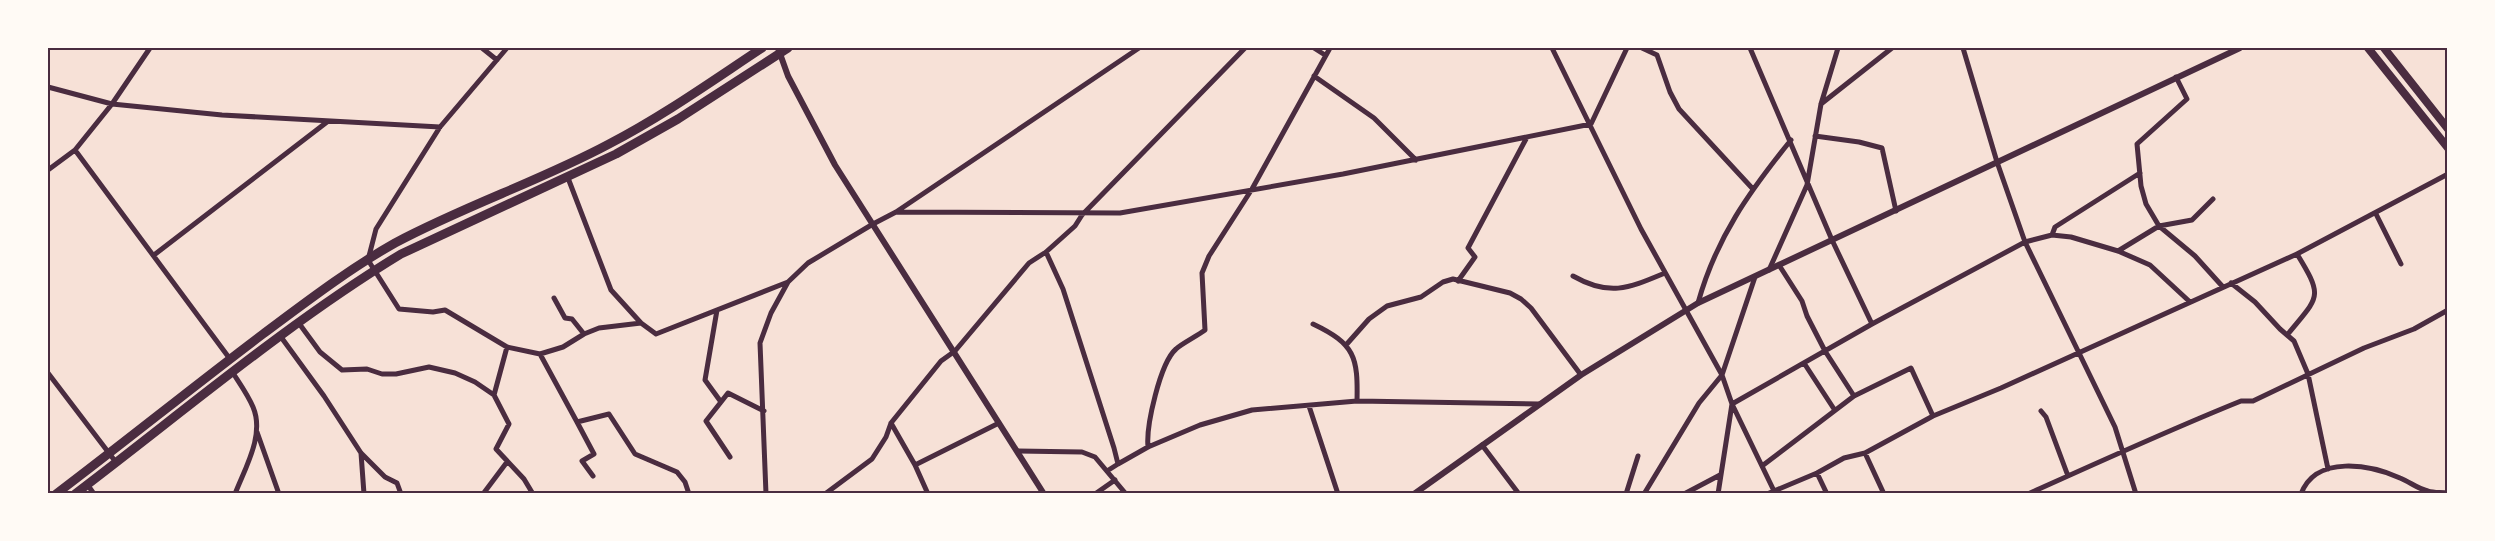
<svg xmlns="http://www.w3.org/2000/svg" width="2495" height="541" font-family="'Public Sans',sans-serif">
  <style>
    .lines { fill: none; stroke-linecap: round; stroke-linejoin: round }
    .minor { stroke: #4a2c40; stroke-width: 5 }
    .tertiary { stroke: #4a2c40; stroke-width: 6 }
    .secondary { stroke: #4a2c40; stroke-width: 8 }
    .trunk { stroke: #4a2c40; stroke-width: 9 }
    .neatline { fill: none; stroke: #4a2c40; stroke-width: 2 }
  </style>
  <rect width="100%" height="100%" fill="#f7e1d7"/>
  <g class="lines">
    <path class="minor" d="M482,48L497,60
      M507,48L440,127L376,229L368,260L399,309L433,312L445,310L507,347L540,354L577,422L609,414L635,454L677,472L685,482L689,494
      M1314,48L1325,55
      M1552,48L1641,229L1722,375L1732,404L1775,493
      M1642,48L1657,55L1670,92L1679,109L1752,188
      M1750,48L1832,240L1872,324
      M1963,48L1997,162L2025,242L2115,427L2136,494
      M1314,76L1374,118L1416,160
      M2176,77L2187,99L2137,144L2141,186L2146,204L2159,226L2195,256L2223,287
      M48,87L112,104L222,115L440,127
      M1821,104L1892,48
      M1815,136L1859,142L1882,148L1896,211
      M75,150L230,359
      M48,170L75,150L112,104L150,48
      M568,178L611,290L641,323
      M896,212L1139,48
      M2376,214L2401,264
      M2052,235L2055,227L2066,220L2140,173
      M2118,251L2159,226L2192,220L2213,199
      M1046,252L1063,289L1114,448L1118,464L1107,471
      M154,255L327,122
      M1779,265L1802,301L1807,316L1825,351L1854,396
      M1769,270L1807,185L1821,104L1838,48
      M1573,276C1610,297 1629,288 1665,273
      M1458,281L1475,257L1468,248L1526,139
      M2231,283L2255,302L2280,329L2294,341L2308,374L2328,469
      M554,298L565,318L572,319L584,334
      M1698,303C1716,238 1749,192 1791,140
      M717,310L705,380L721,402L728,393L764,411
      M298,322L320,352L342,370L367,369L382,374H396L429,367L455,373L475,382L494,395L509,424L496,449L524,479L533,494
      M1313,324C1355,344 1358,357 1357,401
      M2288,334C2319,296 2324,298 2297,254
      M281,337L324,396L361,453L385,477L397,483L401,494
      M1346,345L1369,319L1387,306L1421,297L1443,282L1453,279L1510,293L1521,299L1531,308L1581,375
      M540,354L563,347L584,334L599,328L641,323L656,334L788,282
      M1804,363L1834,409
      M48,373L115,461
      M233,373C240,384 248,395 253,407C265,435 245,468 235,494
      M494,395L507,347
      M721,402L706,421L730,457
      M1309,406L1338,494
      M2041,411L2046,417L2068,476
      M577,422L594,454L582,461L593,476
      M891,423L915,465L928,494
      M257,432L279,494
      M1482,445L1519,494
      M1148,447C1146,426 1160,363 1176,349C1181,344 1197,336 1205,330L1202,273L1209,256L1252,189L1330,48
      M1018,451L1082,452L1095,457L1126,494
      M361,453L364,494
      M1865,453L1884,494
      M1118,464L1148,447L1200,425L1252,410L1357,401L1539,404
      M915,465L999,423
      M1762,466L1854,396L1911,368L1933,416
      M1817,473L1827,494
      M87,484L94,494
      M483,494L507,462
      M766,494L760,343L771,313L788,282L808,263L873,224L896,212L1120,213L1343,174L1591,124L1627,48
      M825,494L872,459L886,437L891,423L941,361L955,351L1029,263L1046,252L1075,226L1082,215L1245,48
      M1095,494L1115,480
      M1626,494L1638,456
      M1644,494L1699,403L1722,375L1755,277
      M1684,494L1720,475
      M1718,494L1732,404L1872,324L2025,242L2052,235L2071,237L2118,251L2150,265L2190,302
      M1767,494L1817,473L1844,458L1865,453L1933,416L2001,388L2297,254L2448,174
      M2028,494C2099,462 2169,430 2241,401H2253L2364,348L2414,329L2448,310
      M2301,494C2316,454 2371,465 2400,478C2410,482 2418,489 2428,491C2434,493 2441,492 2448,493"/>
    <path class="tertiary" d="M778,48L788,76L835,165L1044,494
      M1414,494L1581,375L1698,303L2240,48"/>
    <path class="secondary" d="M2368,48L2448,148
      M2384,48L2448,129"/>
    <path class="trunk" d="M56,494C126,441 194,386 263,334C306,302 349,269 395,243C464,206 540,181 609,144C663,116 712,81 762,48
      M75,494C182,413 286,324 401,254L616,154L678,119L788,48"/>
  </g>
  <rect width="2495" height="541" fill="none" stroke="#fffaf5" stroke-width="98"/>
  <rect x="49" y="49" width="2397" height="443" class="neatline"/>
</svg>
